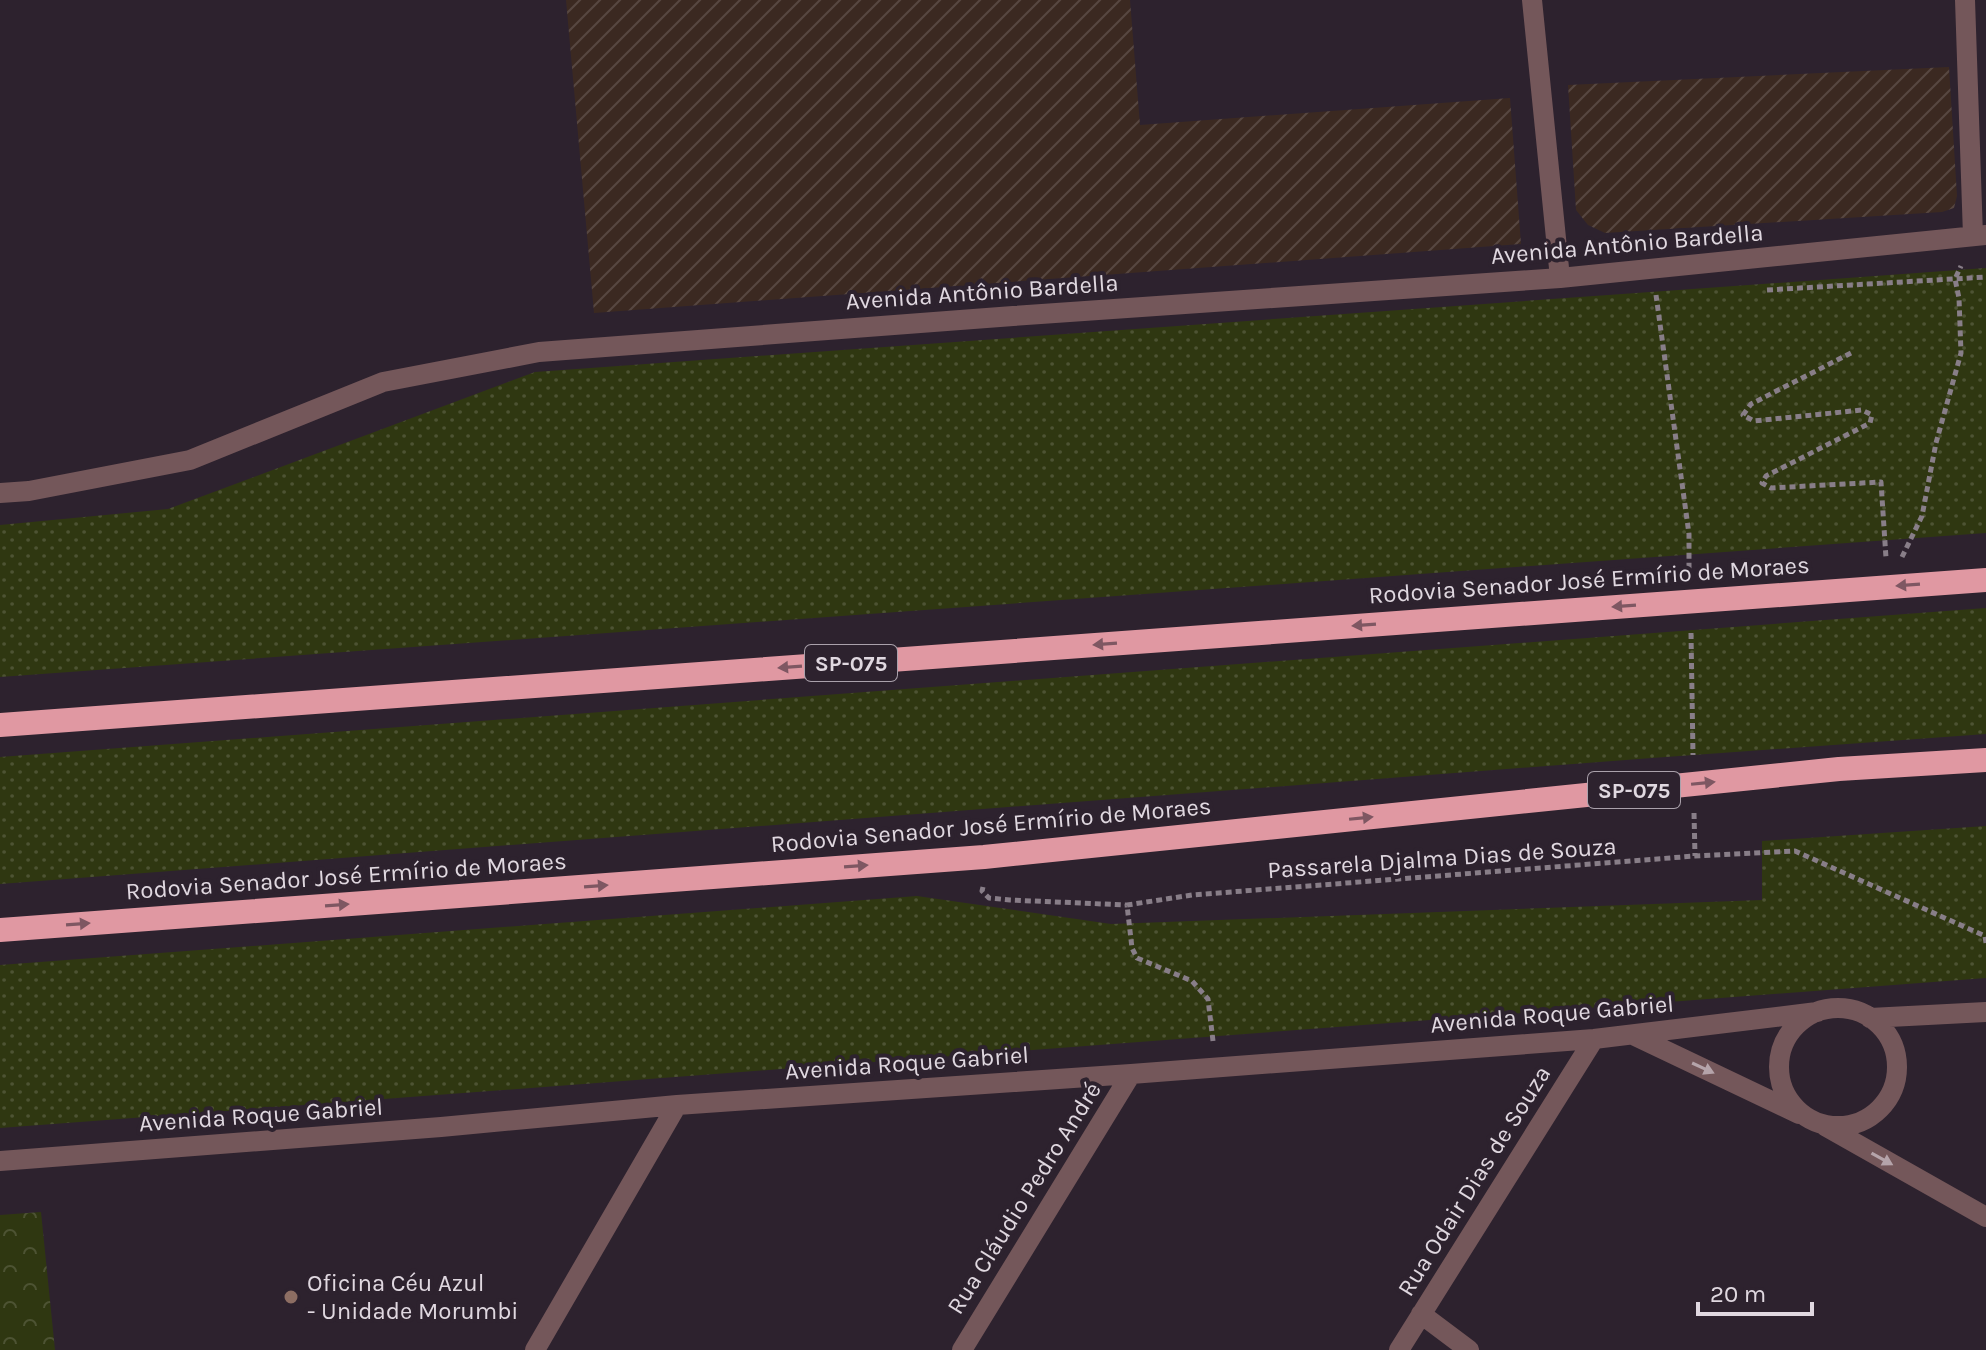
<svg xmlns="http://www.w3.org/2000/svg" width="1986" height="1350" font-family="Karla,sans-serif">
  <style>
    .industrial { fill: url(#industrial-furrows) }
    .grass { fill: url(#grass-dots) }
    .forest { fill: url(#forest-crowns) }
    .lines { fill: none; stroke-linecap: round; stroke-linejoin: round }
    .path { stroke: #887e88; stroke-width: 5; stroke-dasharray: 6 4; stroke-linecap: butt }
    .street { stroke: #74575a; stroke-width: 20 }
    .highway { stroke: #e098a2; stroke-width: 24 }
    .oneway { fill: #7e5762 }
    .oneway2 { fill: #b5a4aa }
    .education-dot { fill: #8d6e63; stroke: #2d222e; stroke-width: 3 }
    .labels { text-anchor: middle; stroke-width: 8; stroke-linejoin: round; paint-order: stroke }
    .shield { fill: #2d222e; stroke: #aaa1ab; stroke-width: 2 }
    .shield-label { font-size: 22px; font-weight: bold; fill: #e0d8e0 }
    .street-label { font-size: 24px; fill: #e0d8e0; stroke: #2d222e }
    .poi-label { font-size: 24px; fill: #e0d8e0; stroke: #2d222e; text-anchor: start }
  </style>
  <defs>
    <pattern id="industrial-furrows" width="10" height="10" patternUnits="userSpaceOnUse" patternTransform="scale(2)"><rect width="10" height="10" fill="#3b2921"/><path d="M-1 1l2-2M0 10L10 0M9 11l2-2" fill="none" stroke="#574741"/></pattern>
    <pattern id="grass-dots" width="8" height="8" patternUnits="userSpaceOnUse" patternTransform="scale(2)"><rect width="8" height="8" fill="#2f3711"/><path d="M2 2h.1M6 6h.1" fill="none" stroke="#4d5333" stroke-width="1.8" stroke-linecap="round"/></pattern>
    <pattern id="forest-crowns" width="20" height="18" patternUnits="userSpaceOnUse" patternTransform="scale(2)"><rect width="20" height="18" fill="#2f3711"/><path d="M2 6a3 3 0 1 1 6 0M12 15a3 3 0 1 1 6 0" fill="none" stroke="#4d5333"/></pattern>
  </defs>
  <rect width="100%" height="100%" fill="#2d222e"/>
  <path class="industrial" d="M566,0H1130L1140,125L1510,98L1521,244L594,313Z
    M1949,67L1957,196L1954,208L1942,212L1605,233L1588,225L1576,210L1568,85Z"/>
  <path class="grass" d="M1986,268V533L0,677V525L168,509L535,372Z
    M1986,608V734L1652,758L0,884V757Z
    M1986,826V978L0,1128V965L917,896L1111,924L1762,900V841Z"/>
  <path class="forest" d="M41,1212L55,1350H0V1215Z"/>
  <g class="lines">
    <path class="path" d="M1767,290L1986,277
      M1656,295L1689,534V571
      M1851,353L1751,404L1743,415L1754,421L1862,410L1872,415L1870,423L1766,476L1762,483L1771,488L1881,482L1886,558
      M1902,557L1922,516L1936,443L1961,353L1959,298L1955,279L1961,266
      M1691,633L1693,755
      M1694,813L1695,856
      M983,887L982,891L989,898L1010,900L1127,905
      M1213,1041L1208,999L1192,981L1137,958L1132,948L1127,905L1192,895L1695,856L1795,851L1985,936L1986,943"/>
    <path class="street" d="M1532,0L1560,278
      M1965,0L1973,236
      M0,493L29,491L190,460L383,382L539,352L1013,316L1560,278L1986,235
      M1779 1067a59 59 0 1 1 118 0a59 59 0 1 1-118 0Z
      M1870,1018L1986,1012
      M1633,1035L1799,1114
      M1825,1126L1986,1217
      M0,1161L441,1127L677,1105L1131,1074L1594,1039L1817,1012
      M1421,1314L1469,1350
      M535,1350L677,1105
      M962,1350L1131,1074
      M1399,1350L1594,1039"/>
    <path class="highway" d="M0,725L1986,580
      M0,930L984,857L1839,769L1986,760"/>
  </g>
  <defs><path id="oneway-solid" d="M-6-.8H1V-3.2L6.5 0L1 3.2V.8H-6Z" transform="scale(2)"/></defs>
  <g class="oneway">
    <use href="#oneway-solid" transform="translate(1908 585) rotate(176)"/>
    <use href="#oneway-solid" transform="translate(1624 606) rotate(176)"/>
    <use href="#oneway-solid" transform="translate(1364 625) rotate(176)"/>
    <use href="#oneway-solid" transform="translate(1105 644) rotate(176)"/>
    <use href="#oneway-solid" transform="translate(790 667) rotate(176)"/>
    <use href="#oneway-solid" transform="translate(1703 783) rotate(-6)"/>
    <use href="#oneway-solid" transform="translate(1361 818) rotate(-6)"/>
    <use href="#oneway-solid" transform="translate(856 866) rotate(-4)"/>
    <use href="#oneway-solid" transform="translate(596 886) rotate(-4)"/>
    <use href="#oneway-solid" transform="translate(337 905) rotate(-4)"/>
    <use href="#oneway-solid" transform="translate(78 924) rotate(-4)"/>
  </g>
  <g class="oneway2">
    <use href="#oneway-solid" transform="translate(1703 1068) rotate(25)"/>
    <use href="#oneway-solid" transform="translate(1882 1159) rotate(29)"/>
  </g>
  <circle class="education-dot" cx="291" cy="1297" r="8"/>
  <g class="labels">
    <g class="shield">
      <rect x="805" y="645" width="92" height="36" rx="6"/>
      <rect x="1588" y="772" width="92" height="36" rx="6"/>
    </g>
    <g class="shield-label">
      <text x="851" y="671">SP-075</text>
      <text x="1634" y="798">SP-075</text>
    </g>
    <g class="street-label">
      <text transform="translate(1627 244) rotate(-5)" y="8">Avenida Antônio Bardella</text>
      <text transform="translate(982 292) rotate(-4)" y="8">Avenida Antônio Bardella</text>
      <text transform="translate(1589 580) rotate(-4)" y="8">Rodovia Senador José Ermírio de Moraes</text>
      <text transform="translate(991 825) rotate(-5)" y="8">Rodovia Senador José Ermírio de Moraes</text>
      <text transform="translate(1442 858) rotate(-4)" y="8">Passarela Djalma Dias de Souza</text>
      <text transform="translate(346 876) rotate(-4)" y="8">Rodovia Senador José Ermírio de Moraes</text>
      <text transform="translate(1552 1014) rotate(-5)" y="8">Avenida Roque Gabriel</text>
      <text transform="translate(907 1063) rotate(-4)" y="8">Avenida Roque Gabriel</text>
      <text transform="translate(261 1115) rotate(-4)" y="8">Avenida Roque Gabriel</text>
      <text transform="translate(1474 1181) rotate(-58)" y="8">Rua Odair Dias de Souza</text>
      <text transform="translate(1024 1198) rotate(-58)" y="8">Rua Cláudio Pedro André</text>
    </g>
    <g class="poi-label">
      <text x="307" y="1291">Oficina Céu Azul<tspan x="307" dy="28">- Unidade Morumbi</tspan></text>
    </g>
  </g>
  <path d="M1698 1302v12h114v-12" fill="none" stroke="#e0d8e0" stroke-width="4"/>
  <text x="1710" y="1302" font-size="24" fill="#e0d8e0" stroke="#2d222e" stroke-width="6" paint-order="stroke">20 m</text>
</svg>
